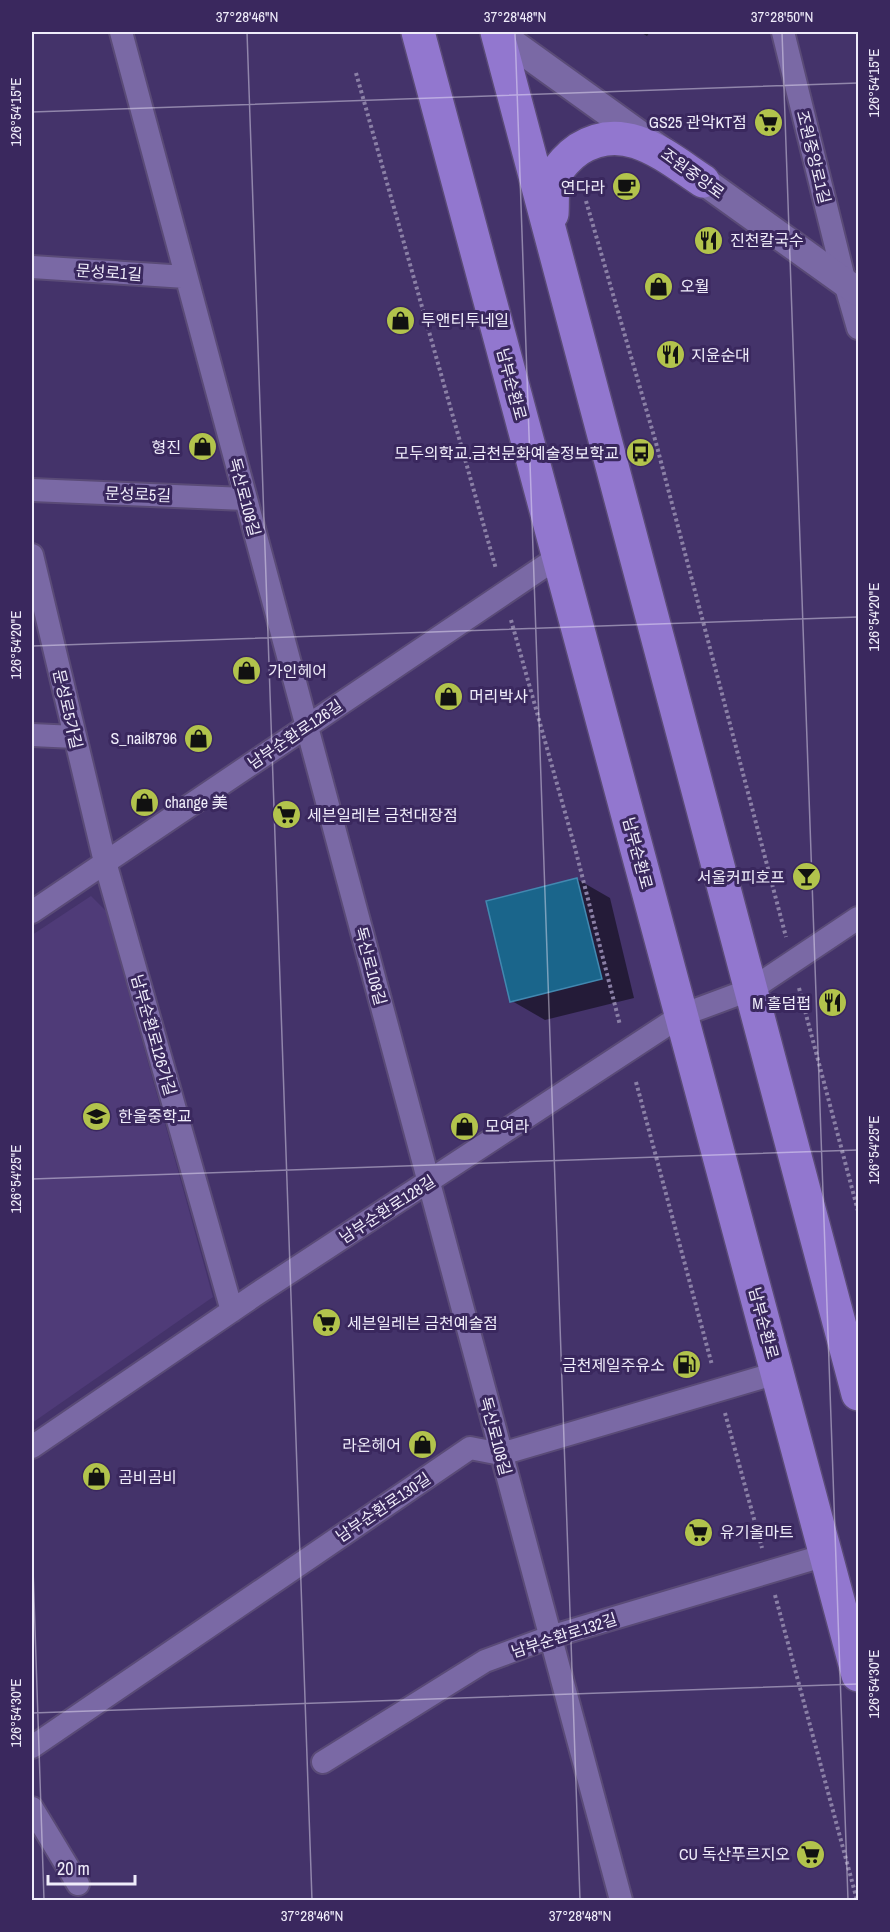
<svg xmlns="http://www.w3.org/2000/svg" width="890" height="1932" font-family="'Archivo Narrow','Noto Sans KR',sans-serif">
  <style>
    .built { fill: #4f3b78 }
    .shadow { fill: #0007 }
    .building { fill: #1a658b; stroke: #4288b0; stroke-width: 1.5 }
    .lines { fill: none; stroke-linecap: round; stroke-linejoin: round }
    .minor-casing { stroke: #5a4b77; stroke-width: 26 }
    .tertiary-casing { stroke: #5a4b77; stroke-width: 32 }
    .primary-casing { stroke: #5a4b77; stroke-width: 36 }
    .path { stroke: #8b80a6; stroke-width: 4; stroke-dasharray: 3 3; stroke-linecap: butt }
    .minor { stroke: #7a69a5; stroke-width: 22 }
    .tertiary { stroke: #7a69a5; stroke-width: 28 }
    .primary { stroke: #9277cf; stroke-width: 33 }
    .ticks { fill: none; stroke: #efecfa; stroke-width: 1.5; stroke-opacity: 0.45 }
    .labels { text-anchor: middle; stroke-width: 6; stroke-linejoin: round; paint-order: stroke }
    .poi-label { font-size: 16px; fill: #efecfa; stroke: #3a285e; text-anchor: start }
    .street-label { font-size: 16px; fill: #efecfa; stroke: #3a285e }
    .neatline { fill: none; stroke: #efecfa; stroke-width: 2 }
    .ticks-label { font-size: 15px; text-anchor: middle; fill: #efecfa }
  </style>
  <rect width="100%" height="100%" fill="#44336a"/>
  <path class="built" d="M91,896L106,911L213,1297L32,1423V935Z"/>
  <path class="shadow" d="M640,32H650L647,36Z
    M577,879L610,898L634,998L545,1020L512,1001Z"/>
  <path class="building" d="M577,878L602,979L510,1002L486,901Z"/>
  <g class="lines">
    <defs>
      <path id="minor" d="M121,32L621,1900
        M783,32L845,283L858,328
        M32,267L186,277
        M32,490L245,499
        M32,555L105,862L232,1311
        M32,735L75,737
        M32,912L558,557
        M32,1447L255,1295L682,1015L752,989L858,918
        M32,1747L470,1448L501,1454L777,1373
        M323,1762L485,1661L550,1637L826,1555
        M32,1808L78,1884"/>
      <path id="tertiary" d="M498,33L858,292"/>
      <path id="primary" d="M418,32L858,1675
        M497,32L858,1394
        M552,214C553,202 551,188 555,177C558,167 570,155 579,149C625,120 665,156 703,181"/>
    </defs>
    <use href="#minor" class="minor-casing"/>
    <use href="#tertiary" class="tertiary-casing"/>
    <use href="#primary" class="primary-casing"/>
    <path class="path" d="M356,73L496,569
      M586,201L656,443L786,937
      M511,620L575,848L620,1025
      M799,988L858,1211
      M636,1082L712,1365
      M725,1413L762,1548
      M775,1595L857,1900"/>
    <use href="#minor" class="minor"/>
    <use href="#tertiary" class="tertiary"/>
    <use href="#primary" class="primary"/>
  </g>
  <path class="ticks" d="M247,32L312,1900M515,32L580,1900M782,32L848,1900M32,112L858,83M32,646L858,617M32,1179L858,1150M32,1538L44,1900M32,1713L858,1684"/>
  <defs>
    <symbol id="supermarket-disc" viewBox="-11 -11 22 22"><circle r="9.5" fill="#b2c34c" stroke="#3a285e"/><path d="M-6-5.5h2.5l.6 2H6L4.5 2H-2.5L-4.4-4H-6ZM-1.5 3.2a1.3 1.3 0 1 0 .1 0ZM3 3.2a1.3 1.3 0 1 0 .1 0Z" fill="#111"/></symbol>
    <symbol id="cafe-disc" viewBox="-11 -11 22 22"><circle r="9.5" fill="#b2c34c" stroke="#3a285e"/><path d="M-5.5-4.5H6V0H3Q3 3.5 0 3.5H-2.5Q-5.5 3.5-5.5 0ZM3-3.2v2h1.7v-2ZM-6 4.5H4V6H-6Z" fill="#111"/></symbol>
    <symbol id="restaurant-disc" viewBox="-11 -11 22 22"><circle r="9.5" fill="#b2c34c" stroke="#3a285e"/><path d="M-5-6h1v4h1v-4h1v4h1v-4h1v5L-1.5 .5V6h-2V.5L-5-1ZM5-6V6H3V1.5H1.5Q1.5-4 5-6Z" fill="#111"/></symbol>
    <symbol id="shop-disc" viewBox="-11 -11 22 22"><circle r="9.5" fill="#b2c34c" stroke="#3a285e"/><path d="M-5-2.5h2.3a2.7 3.5 0 0 1 5.4 0H5L5.5 6h-11ZM-1.5-2.5h3a1.5 2.3 0 0 0-3 0Z" fill="#111"/></symbol>
    <symbol id="bus-disc" viewBox="-11 -11 22 22"><circle r="9.5" fill="#b2c34c" stroke="#3a285e"/><path d="M-5-6H5V4H4V6H2V4H-2V6H-4V4H-5ZM-3.5-4V0h7V-4ZM-3.5 1.2v1.5H-2V1.2ZM2 1.2v1.5H3.5V1.2Z" fill="#111"/></symbol>
    <symbol id="bar-disc" viewBox="-11 -11 22 22"><circle r="9.5" fill="#b2c34c" stroke="#3a285e"/><path d="M-6-5H6L.8 .8V4.5H3.5V6h-7V4.5H-.8V.8Z" fill="#111"/></symbol>
    <symbol id="school-disc" viewBox="-11 -11 22 22"><circle r="9.5" fill="#b2c34c" stroke="#3a285e"/><path d="M0-5L7-2L0 1L-7-2ZM-4 1L0 2.5L4 1V4Q0 6-4 4Z" fill="#111"/></symbol>
    <symbol id="fuel-disc" viewBox="-11 -11 22 22"><circle r="9.5" fill="#b2c34c" stroke="#3a285e"/><path d="M-5.5-6h7V0h2V4h1.3V-2.5L3-4.5l.8-.8L6-3V5H2.5V1h-1V6h-7ZM-4.2-4.7v3.2H.2V-4.7Z" fill="#111"/></symbol>
  </defs>
  <g fill-rule="evenodd">
    <use href="#supermarket-disc" x="752" y="106" width="33" height="33"/>
    <use href="#cafe-disc" x="610" y="170" width="33" height="33"/>
    <use href="#restaurant-disc" x="692" y="224" width="33" height="33"/>
    <use href="#shop-disc" x="642" y="270" width="33" height="33"/>
    <use href="#shop-disc" x="384" y="304" width="33" height="33"/>
    <use href="#restaurant-disc" x="654" y="338" width="33" height="33"/>
    <use href="#shop-disc" x="186" y="430" width="33" height="33"/>
    <use href="#bus-disc" x="624" y="436" width="33" height="33"/>
    <use href="#shop-disc" x="230" y="654" width="33" height="33"/>
    <use href="#shop-disc" x="432" y="680" width="33" height="33"/>
    <use href="#shop-disc" x="182" y="722" width="33" height="33"/>
    <use href="#shop-disc" x="128" y="786" width="33" height="33"/>
    <use href="#supermarket-disc" x="270" y="798" width="33" height="33"/>
    <use href="#bar-disc" x="790" y="860" width="33" height="33"/>
    <use href="#restaurant-disc" x="816" y="986" width="33" height="33"/>
    <use href="#school-disc" x="80" y="1100" width="33" height="33"/>
    <use href="#shop-disc" x="448" y="1110" width="33" height="33"/>
    <use href="#supermarket-disc" x="310" y="1306" width="33" height="33"/>
    <use href="#fuel-disc" x="670" y="1348" width="33" height="33"/>
    <use href="#shop-disc" x="406" y="1428" width="33" height="33"/>
    <use href="#shop-disc" x="80" y="1460" width="33" height="33"/>
    <use href="#supermarket-disc" x="682" y="1516" width="33" height="33"/>
    <use href="#supermarket-disc" x="794" y="1838" width="33" height="33"/>
  </g>
  <g class="labels">
    <g class="poi-label">
      <text x="747" y="128" text-anchor="end">GS25 관악KT점</text>
      <text x="605" y="193" text-anchor="end">연다라</text>
      <text x="730" y="246">진천칼국수</text>
      <text x="680" y="292">오월</text>
      <text x="421" y="326">투앤티투네일</text>
      <text x="691" y="361">지윤순대</text>
      <text x="181" y="453" text-anchor="end">형진</text>
      <text x="619" y="459" text-anchor="end">모두의학교.금천문화예술정보학교</text>
      <text x="268" y="677">가인헤어</text>
      <text x="469" y="702">머리박사</text>
      <text x="177" y="744" text-anchor="end">S_nail8796</text>
      <text x="165" y="808">change 美</text>
      <text x="307" y="821">세븐일레븐 금천대장점</text>
      <text x="785" y="883" text-anchor="end">서울커피호프</text>
      <text x="811" y="1009" text-anchor="end">M 홀덤펍</text>
      <text x="118" y="1122">한울중학교</text>
      <text x="485" y="1132">모여라</text>
      <text x="347" y="1329">세븐일레븐 금천예술점</text>
      <text x="665" y="1371" text-anchor="end">금천제일주유소</text>
      <text x="401" y="1451" text-anchor="end">라온헤어</text>
      <text x="118" y="1483">곰비곰비</text>
      <text x="720" y="1538">유기올마트</text>
      <text x="790" y="1860" text-anchor="end">CU 독산푸르지오</text>
    </g>
    <g class="street-label">
      <text transform="translate(814 157) rotate(76)" y="6">조원중앙로1길</text>
      <text transform="translate(693 173) rotate(36)" y="6">조원중앙로</text>
      <text transform="translate(109 272) rotate(4)" y="6">문성로1길</text>
      <text transform="translate(512 384) rotate(75)" y="6">남부순환로</text>
      <text transform="translate(138 494) rotate(2)" y="6">문성로5길</text>
      <text transform="translate(245 497) rotate(75)" y="6">독산로108길</text>
      <text transform="translate(68 709) rotate(77)" y="6">문성로5가길</text>
      <text transform="translate(295 734) rotate(-34)" y="6">남부순환로126길</text>
      <text transform="translate(638 853) rotate(75)" y="6">남부순환로</text>
      <text transform="translate(371 966) rotate(75)" y="6">독산로108길</text>
      <text transform="translate(154 1035) rotate(74)" y="6">남부순환로126가길</text>
      <text transform="translate(387 1209) rotate(-33)" y="6">남부순환로128길</text>
      <text transform="translate(764 1323) rotate(75)" y="6">남부순환로</text>
      <text transform="translate(496 1436) rotate(75)" y="6">독산로108길</text>
      <text transform="translate(383 1507) rotate(-34)" y="6">남부순환로130길</text>
      <text transform="translate(564 1635) rotate(-18)" y="6">남부순환로132길</text>
    </g>
  </g>
  <rect width="890" height="1932" fill="none" stroke="#3a285e" stroke-width="66"/>
  <path d="M48 1875v9h87v-9" fill="none" stroke="#efecfa" stroke-width="3"/>
  <text x="57" y="1875" font-size="18" fill="#efecfa" stroke="#3a285e" stroke-width="4.5" paint-order="stroke">20 m</text>
  <rect x="33" y="33" width="824" height="1866" class="neatline"/>
  <g class="ticks-label">
    <text x="247" y="22">37°28'46"N</text>
    <text x="515" y="22">37°28'48"N</text>
    <text x="782" y="22">37°28'50"N</text>
    <text transform="translate(874 83) rotate(-90)" y="5">126°54'15"E</text>
    <text transform="translate(16 112) rotate(-90)" y="5">126°54'15"E</text>
    <text transform="translate(874 617) rotate(-90)" y="5">126°54'20"E</text>
    <text transform="translate(16 645) rotate(-90)" y="5">126°54'20"E</text>
    <text transform="translate(874 1150) rotate(-90)" y="5">126°54'25"E</text>
    <text transform="translate(16 1179) rotate(-90)" y="5">126°54'25"E</text>
    <text transform="translate(874 1684) rotate(-90)" y="5">126°54'30"E</text>
    <text transform="translate(16 1713) rotate(-90)" y="5">126°54'30"E</text>
    <text x="312" y="1921">37°28'46"N</text>
    <text x="580" y="1921">37°28'48"N</text>
  </g>
</svg>
